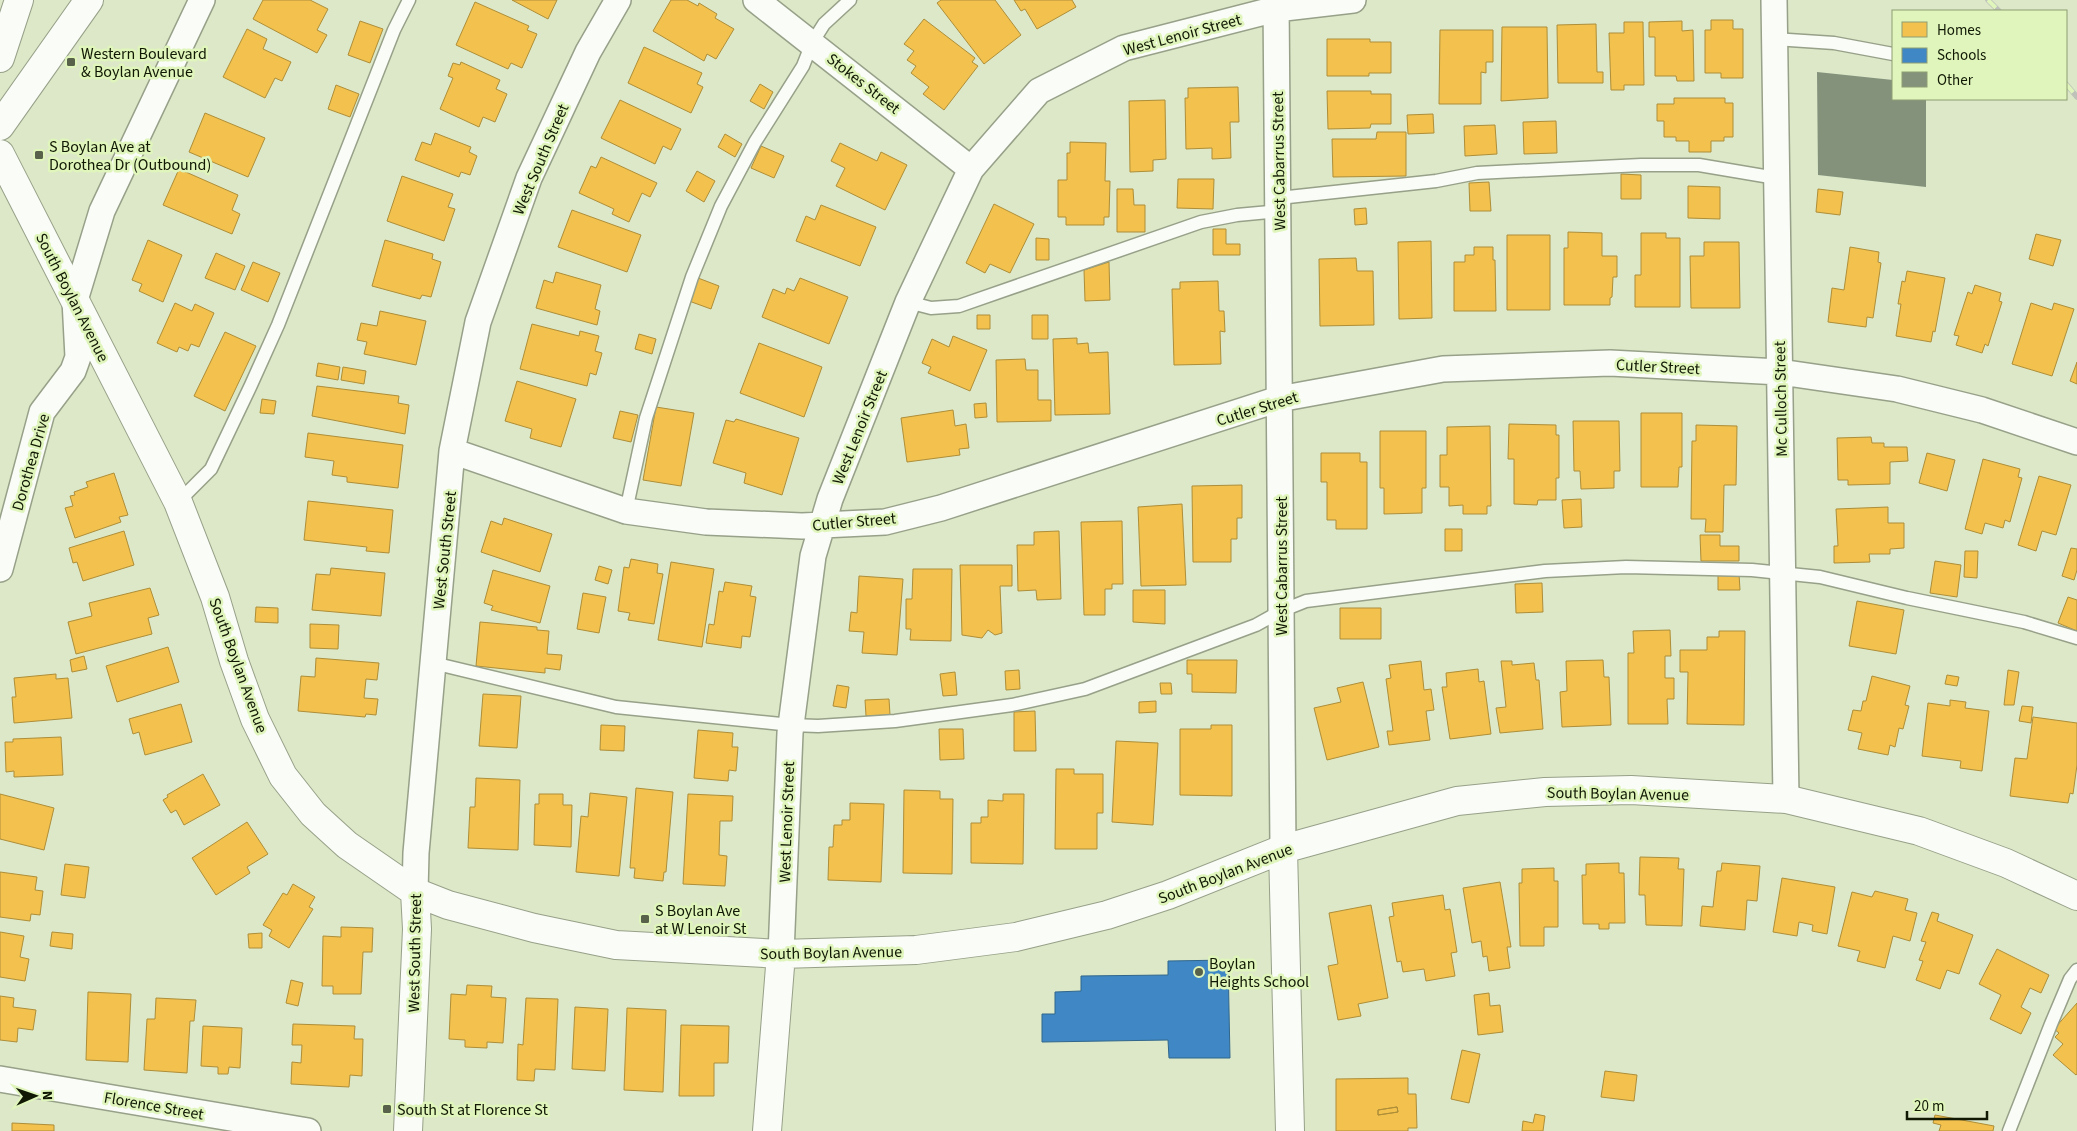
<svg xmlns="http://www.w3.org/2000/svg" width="2077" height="1131" font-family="'Source Sans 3',sans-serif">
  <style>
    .homes { fill: #f2c14e; stroke: #ae8e38; fill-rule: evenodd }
    .schools { fill: #3f88c5; stroke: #31668b }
    .building { fill: #84927c }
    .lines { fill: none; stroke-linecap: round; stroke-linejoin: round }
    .service-casing { stroke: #97a088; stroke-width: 15 }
    .minor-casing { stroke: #97a088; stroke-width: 28 }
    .tertiary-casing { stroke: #97a088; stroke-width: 30 }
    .primary-casing { stroke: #97a088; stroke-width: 30 }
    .service { stroke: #fafcf7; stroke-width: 12 }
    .minor { stroke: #fafcf7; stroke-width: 25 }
    .tertiary { stroke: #fafcf7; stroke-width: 28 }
    .primary { stroke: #fafcf7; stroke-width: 28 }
    .rail-casing { stroke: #bec2b9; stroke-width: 5.5 }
    .rail { stroke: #dff5bb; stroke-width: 4; stroke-dasharray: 11; stroke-linecap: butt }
    .poi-dot { fill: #586149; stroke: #dff5bb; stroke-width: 2 }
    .labels { text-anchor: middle; stroke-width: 5; stroke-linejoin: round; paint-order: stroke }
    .street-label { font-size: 16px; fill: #111804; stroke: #dff5bb }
    .poi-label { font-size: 16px; fill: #111804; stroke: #dff5bb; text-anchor: start }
  </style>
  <rect width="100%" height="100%" fill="#dce8c8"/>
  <path class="homes" d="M263,0H310L328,9L317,30L327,35L317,53L253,19Z
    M512,0H557L548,19Z
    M671,0H687L698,6L699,3L717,14L715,18L734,29L716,59L707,54L704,61L653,31Z
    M941,0H995L1021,35L984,64L937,3Z
    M1014,0H1072L1076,7L1037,29L1025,9L1021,11Z
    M475,2L529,26L527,30L537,34L522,68L511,63L508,69L456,45Z
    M924,19L975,58L972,62L978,66L944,110L923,94L929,87L911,73L916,66L907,60L914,51L904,44Z
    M1711,20H1733V29H1743V78H1721V73H1705V30H1711Z
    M360,21L383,29L370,63L348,55Z
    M1682,21V31L1693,30L1694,81H1677L1676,76H1655V37H1649V22Z
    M1624,22H1643L1644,85H1624V90H1611L1609,33H1624Z
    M1596,24L1597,72H1603V83H1558L1557,25Z
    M1502,27H1547L1548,98L1501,101Z
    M247,29L267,39L263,49L291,62L282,81L275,78L265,98L223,77Z
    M1440,30H1493V62H1486V73L1481,72V104H1439Z
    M1327,39H1370V42H1391V73H1369V76H1327Z
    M644,47L702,73L697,84L703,87L691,113L628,83Z
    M461,62L500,80L496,89L507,94L495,122L483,117L479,127L440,109L453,78L448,76L453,63L460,65Z
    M760,84L773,92L764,109L750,101Z
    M336,85L359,94L350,117L328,109Z
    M1238,87L1239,122H1230L1231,158L1212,159V148L1186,149L1185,98H1188V88Z
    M1327,91H1371V94H1391V124H1371L1370,128L1328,129Z
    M1674,98H1725V103H1733V137H1724V141H1711V152H1689V141H1676V137H1664V121H1657V104H1674Z
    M620,100L681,129L671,150L663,146L655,164L601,138Z
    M1165,100L1166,159L1153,160V171L1130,172L1129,101Z
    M205,113L265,138L248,177L189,152Z
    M1433,114L1434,133L1408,134L1407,115Z
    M1556,121L1557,153L1524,154L1523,122Z
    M1495,125L1497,154L1465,156L1464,126Z
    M1377,132H1406V176L1333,177L1332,139H1376Z
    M435,133L471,147L469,152L477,156L470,175L461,172L459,177L415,160L422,142L431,145Z
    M725,134L742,144L735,157L718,147Z
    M1070,142L1106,143L1105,181H1110L1109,217H1104V225H1066V217H1058V180H1067V153H1070Z
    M840,143L877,161L881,152L907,165L885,210L836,186L845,168L831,161Z
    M761,146L784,156L774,178L751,168Z
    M601,157L657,183L650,197L642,193L629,222L612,214L614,209L579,193L591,166L596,168Z
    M179,169L238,195L232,210L240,214L232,234L163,205Z
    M697,171L715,181L704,202L686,191Z
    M1621,174L1641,175V199H1621Z
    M402,176L453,194L448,207L455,209L444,241L387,221Z
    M1178,179H1214L1213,209L1177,208Z
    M1489,182L1491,211H1470L1469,183Z
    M1688,186L1720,187V219L1688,218Z
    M1117,189H1133L1134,205H1145V232H1117Z
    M1818,189L1843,192L1840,215L1816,212Z
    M994,204L1034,224L1010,273L990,264L985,273L966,263Z
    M821,205L876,227L860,266L796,241L806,216L815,220Z
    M1366,208L1367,224L1355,225L1354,209Z
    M572,210L641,235L627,272L558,247Z
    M1213,229H1226V244H1240V255H1213Z
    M1568,232L1602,233V256H1617V277H1613L1612,297L1610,298V305H1564V248H1568Z
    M1641,233H1666V238H1680V307H1635V275H1641Z
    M2036,234L2061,240L2053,266L2029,259Z
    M1507,235H1550V310H1507Z
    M1036,238L1049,239V260H1036Z
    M148,240L182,255L163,302L139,291L142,284L132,280Z
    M385,240L433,254L432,259L441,262L431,297L422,295L420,299L372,286Z
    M1431,241L1432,318L1399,319L1398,242Z
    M1704,242H1739L1740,308H1691L1690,256H1704Z
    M1474,247H1493V260H1495L1496,311H1454V262H1465V255H1474Z
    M1850,247L1879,252L1878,262L1881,263L1873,318L1867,317L1866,327L1828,322L1832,288L1844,290Z
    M216,253L245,266L235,290L205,278Z
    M1356,258L1357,271H1373L1374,325L1320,326L1319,259Z
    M253,262L280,273L268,302L241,290Z
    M1109,262L1110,300L1085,301L1084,270Z
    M1907,271L1945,278L1935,332L1933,331L1931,342L1896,336L1901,304H1898L1902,281L1905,282Z
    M556,272L601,285L595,309L600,311L597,325L536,308L544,280L553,283Z
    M698,278L719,286L711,309L689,301Z
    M800,278L848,297L829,344L762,317L773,289L785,294L787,288L794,291Z
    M1218,281L1219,311H1224L1225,332L1220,331L1221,364L1174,365L1172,289H1180V282Z
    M1975,285L2001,293L1999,301L2002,302L1988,346L1985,344L1982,353L1956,345L1959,336L1954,335L1968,292L1972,294Z
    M175,303L192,311L195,304L214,313L199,347L191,344L188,351L179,347L177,352L157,343Z
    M2031,303L2052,310L2054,303L2074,309L2052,376L2012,364Z
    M380,311L426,321L416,365L364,354L367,342L357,340L361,323L377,326Z
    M977,315H990V329H977Z
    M1032,315H1048V339H1032Z
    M532,324L579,336L580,331L599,336L595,351L602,353L596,375L590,373L587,386L520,369Z
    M225,332L256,346L225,411L194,396Z
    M639,334L656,339L652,354L635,349Z
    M953,336L987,350L970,391L928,373L931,367L922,363L932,339L949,347Z
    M1077,338V344L1088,343L1089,353L1108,352L1110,414L1055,415L1053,339Z
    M759,343L822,367L804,417L740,393Z
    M1025,359L1026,370H1038V400H1051V421L997,422L996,360Z
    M2077,362V384L2070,381Z
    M318,363L340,367L338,380L316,376Z
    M343,367L366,371L364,384L341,380Z
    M517,381L576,399L561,447L530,438L532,429L505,421Z
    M317,386L399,396L398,403L409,405L405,434L312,416Z
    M262,399L276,401L274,414L260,413Z
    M986,403L987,417L975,418L974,404Z
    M656,407L694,413L681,486L643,480Z
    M953,410L955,426L966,424L969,448L959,449L960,455L907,462L901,418Z
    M620,411L638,415L631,442L613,438Z
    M1641,413H1682V467H1679L1678,487H1641Z
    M736,419L799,438L782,495L744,483L746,473L713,463L726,420L734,422Z
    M1573,421H1619L1620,471H1614V488L1581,489L1580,471H1574Z
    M1509,424L1556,425V435H1559V478H1556V500H1538L1537,505L1514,504V459H1508Z
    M1696,425L1737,426L1736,485H1724L1723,532H1705L1706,519H1691L1692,441H1696Z
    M1490,426L1491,506H1487V514H1463V505L1449,506V487H1440V455H1447V427Z
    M1380,431H1426V488H1422V513L1384,514V488H1380Z
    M308,433L403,445L398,488L347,482V477L332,475L334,461L305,457Z
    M1871,437L1872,443H1884V447H1907L1908,461L1890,462V484L1848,485V480H1838L1837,438Z
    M1321,453H1360V462H1367V529H1336V520H1327V482H1321Z
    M1927,453L1955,460L1947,491L1919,483Z
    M1983,459L2020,469L2018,477L2022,478L2010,522L2005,520L2003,528L1985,523L1982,534L1965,529Z
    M114,473L128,515L119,517L121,522L75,538L65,508L73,506L70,496L75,495L74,492L88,487L86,482Z
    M2039,476L2071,485L2056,535L2042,531L2036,551L2018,545Z
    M1242,485V518H1237V539H1231V562H1193L1192,486Z
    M1581,499L1582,527L1564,528L1562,500Z
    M308,501L393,510L389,553L366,551L367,547L304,540Z
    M1182,504L1186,585L1141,586L1138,507Z
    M1888,507V523H1904V548L1890,549V554H1869L1870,562L1834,563V546H1838L1836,509Z
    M504,518L552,534L540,572L481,552L491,521L502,525Z
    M1122,521L1123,584H1112V589H1105V615H1084L1081,522Z
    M1445,529H1462V551H1445Z
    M124,531L134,565L83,581L77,562L73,563L69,548Z
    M1059,531L1061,599L1037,600L1036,590L1018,591L1017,545H1034V532Z
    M1700,535H1720V546H1739V561H1701Z
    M2071,548L2077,549V570L2074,580L2062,576Z
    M1965,551H1978L1977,578L1964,577Z
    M631,559L658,564L657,573L663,574L654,624L628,620L630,613L618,611L624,567L629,568Z
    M1935,561L1961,565L1957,597L1930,593Z
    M671,562L714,569L702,647L658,640Z
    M960,565H1012V586H1000L1002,633L995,635L988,630L982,638L962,635Z
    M599,566L612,570L608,584L595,580Z
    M331,568L385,573L381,616L312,610L316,574L330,575Z
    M913,569H952L951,641L910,640L911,629H906V599H912Z
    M493,570L550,586L540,623L491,610L493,606L484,603Z
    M1718,574H1739L1740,590H1718Z
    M859,576L903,579L897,655L862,653L864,632L849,631L851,612L857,613Z
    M725,582L752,586L750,596L756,597L750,637L742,636L741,648L706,643L709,624L714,625L719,591L723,592Z
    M1542,583L1543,612L1516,613L1515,584Z
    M150,588L159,615L148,618L152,634L76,654L68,622L92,616L89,603Z
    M1133,590H1165V624L1133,622Z
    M583,593L606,597L599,633L577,629Z
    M2068,597L2077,600V631L2058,623Z
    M1857,601L1904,610L1896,654L1849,646Z
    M256,607L278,608V623L255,622Z
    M1340,608H1381V639H1340Z
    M480,622L537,627V630L549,631L547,654L562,655L560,670L545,668V673L476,666Z
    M310,624L339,625L338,649L310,648Z
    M1670,630L1671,656H1665V678H1674V699H1667L1668,724H1628V653H1634L1633,631Z
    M1719,631H1745L1744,725L1687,724L1688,672H1680V650H1707V637H1719Z
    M168,647L179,682L117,702L106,666Z
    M84,656L87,669L72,672L70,660Z
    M316,658L379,663L377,680L366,679L364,698L378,699L376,715L366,714L365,717L298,711L301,676L315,677Z
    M1187,660H1237L1236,693L1192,692V674H1187Z
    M1603,660L1604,677H1609L1611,725L1562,727L1560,692L1567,691L1566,661Z
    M1421,661L1424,690L1431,689L1434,710L1426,711L1430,740L1389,745L1387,731H1393L1386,679L1391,678L1389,665Z
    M1501,661H1512V665L1534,663L1536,680H1539L1543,729L1500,733L1496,708L1506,707Z
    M1478,669L1479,682L1484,681L1491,734L1450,739L1442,687H1447L1446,673Z
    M1019,670L1020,689L1006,690L1005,671Z
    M2008,670L2019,672L2014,705H2004Z
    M955,672L957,695L943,696L940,674Z
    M56,674V679L68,678L72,718L14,723L12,697H16L14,678Z
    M1947,675L1959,677L1957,686L1945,684Z
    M1872,676L1910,686L1905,705L1909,706L1903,729L1899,728L1895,747L1890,745L1888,755L1858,749L1862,733L1848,730L1853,710L1861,711L1863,701H1866Z
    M1363,682L1379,747L1327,760L1314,708L1341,702L1337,688Z
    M1160,683H1171L1172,694H1161Z
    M837,685L849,687L846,708L833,706Z
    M483,694L521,696L517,748L479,746Z
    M889,699L890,715L866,716L865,700Z
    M1950,700L1966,702L1965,708L1989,711L1982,771L1960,768L1961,761L1922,756L1928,703L1950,706Z
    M1156,701V712L1139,713V702Z
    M181,704L192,742L145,755L139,732L133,734L129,719Z
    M2022,706L2033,707L2031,723L2019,721Z
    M1035,711L1036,751H1014V712Z
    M2033,717L2077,723V765L2073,794L2070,793L2068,803L2010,796L2015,758L2027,759Z
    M601,725L625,726L624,751L600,750Z
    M1211,725H1232V796L1180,795V729H1211Z
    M939,729H963L964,759L940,760Z
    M698,730L733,733L732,747H738L736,771L729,770L728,781L694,778Z
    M61,737L63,775L14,777V771L6,772L5,742H13V739Z
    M1116,741L1158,743L1153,825L1112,822Z
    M1056,769H1074V774H1103V813H1097V849H1055Z
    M203,774L220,805L184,825L176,810L171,813L163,800L168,797L167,795Z
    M476,778L520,780L518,850L468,848L470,807H475Z
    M636,788L673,792L666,872H664L663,881L634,878L635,868H630Z
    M904,790L940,791V799H953L952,874L903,873Z
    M590,793L627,797L619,876L576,872L581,816L588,817Z
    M0,794L54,808L44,850L0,839Z
    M539,794H563V805H572L571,847L534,845L535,804H539Z
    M688,794L733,796L732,821H720L719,855L727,856L725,886L683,884Z
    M1003,794H1024L1023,864L971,863V823H981V817H988V800L1003,801Z
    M850,803L884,804L881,882L828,880L829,847H833L834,825H842V820H850Z
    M247,822L268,854L247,867L250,873L216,895L192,858Z
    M1640,857L1679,858L1678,869H1684L1682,926L1646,925L1645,895H1639Z
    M1619,863V873H1624L1625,923H1609V929H1599V924H1583L1582,875H1586V864Z
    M1722,863L1760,866L1757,901L1747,900L1745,930L1700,926L1702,906L1713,907L1717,871H1721Z
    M65,864L89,867L85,898L61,895Z
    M1554,868V881H1558V927H1544V946H1520L1519,883H1522V869Z
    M0,872L37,877L35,890L43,891L40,915L31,914L30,921L0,917Z
    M1782,878L1835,887L1827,934L1812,931L1813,925L1799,922L1797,936L1773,932Z
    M1500,882L1511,947H1507L1510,968L1489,971L1487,956L1483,957L1481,941L1472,943L1463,888Z
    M293,884L315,897L309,907L313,909L289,948L269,936L272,930L263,925L283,893L287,895Z
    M1875,891L1908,899L1905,910L1917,913L1910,941L1893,936L1885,968L1857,961L1860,951L1838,946L1852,892L1872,897Z
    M1443,895L1445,910L1450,909L1457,952L1451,953L1455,976L1426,981L1424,969L1403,972L1401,961L1397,962L1389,917L1394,916L1392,903Z
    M1371,905L1388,998L1358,1004L1361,1016L1338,1020L1328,966L1338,964L1329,913Z
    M1932,912L1939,914L1937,921L1973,935L1959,974L1947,970L1940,989L1916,980L1923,961L1919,960L1926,942L1921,941Z
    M341,927L373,928L372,952H363L361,994H333V986H322L323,936L341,937Z
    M0,932L24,936L20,957L29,959L25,981L0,977Z
    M52,932L73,934L72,949L50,946Z
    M262,933V948H249L248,934Z
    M1997,949L2049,975L2041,993L2030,988L2021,1007L2031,1013L2021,1034L1990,1019L2001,995L1979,984Z
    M291,980L303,983L298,1006L286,1003Z
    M467,985L492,986L491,997L506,998L503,1043L487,1042V1048L465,1047V1040L449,1039L451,994L466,995Z
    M88,992L131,994L128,1062L86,1060Z
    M1489,993L1490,1006L1500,1005L1503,1032L1478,1035L1474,995Z
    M0,996L14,998L13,1007L36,1010L33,1030L18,1028L17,1042L0,1040Z
    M156,998L196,1000L194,1021H190L187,1073L144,1070L147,1019H155Z
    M526,998L558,999L555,1070L535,1069L534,1081L517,1080L518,1044L523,1045Z
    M2077,1003V1074L2076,1075L2053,1055L2063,1044L2055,1037L2059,1033L2054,1029Z
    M575,1007L608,1009L605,1071L572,1069Z
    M627,1008L666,1010L663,1092L624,1090Z
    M293,1024L355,1026L354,1039H363L362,1076L350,1075L349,1087L291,1084L292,1062L301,1063L302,1045H292Z
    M681,1025L729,1026L728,1063H714V1096H679Z
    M203,1026L242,1028L240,1068L229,1067L228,1074H218V1067L201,1066Z
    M1462,1050L1480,1054L1469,1103L1451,1099Z
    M1605,1071L1637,1075L1634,1101L1601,1097Z
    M1408,1078V1094H1416L1417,1128H1408V1131H1336V1079ZM1397,1107L1398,1112L1378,1115V1110Z
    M1397,1107L1398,1112L1378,1115V1110Z
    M1535,1114L1545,1116L1543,1131H1522L1523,1121L1533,1123Z
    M1935,1115L1994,1126L1993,1131H1939L1941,1125L1933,1123Z
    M12,1123L54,1125V1131H12Z"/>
  <path class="schools" d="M1228,960L1230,1058H1169L1168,1040L1042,1042V1014H1055V992L1081,991V976L1168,975V961Z"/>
  <path class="building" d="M1817,72L1893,80V99H1926V187L1818,175Z"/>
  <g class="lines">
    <defs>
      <path id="service" d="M1774,39L1834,43L1893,54
        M1279,198L1436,181L1477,173L1641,165H1699L1776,178
        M908,302L931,308L959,306L1201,222L1237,215L1279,211
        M178,502L211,469L251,385L278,325L394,30L409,0
        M626,511L646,418L692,277L721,206L755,142L803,66L812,43L824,24L850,0
        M433,663L616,707L791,725L818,726L895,721L1012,705L1085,689L1256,625L1281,611L1306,601L1545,571L1626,567L1752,570L1820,577L1907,598L2024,622L2077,638
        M2009,1131L2051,1024L2070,979L2077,970"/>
      <path id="minor" d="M756,0L971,169
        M1276,0L1283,849
        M1774,0L1786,799
        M452,451L626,511L706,522L802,526L885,522L941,508L1279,399L1443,369L1610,363L1780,372L1897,389L1982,410L2077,442
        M0,569L42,412L73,371L78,357L75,300L102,211L202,0
        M415,892L416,853L452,451L478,322L529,178L588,52L618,0
        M781,954L790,733L813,556L830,499L908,302L971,169L1039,91L1124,48L1276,9L1353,0
        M0,1079L308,1131"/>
      <path id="tertiary" d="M0,154L178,502L215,597L234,661L255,719L283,776L313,814L347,845L415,892L448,905L534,928L616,945L781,954L916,950L1016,937L1107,915L1168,895L1283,849L1457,801L1545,792L1631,790L1786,799L1919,831L2006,863L2077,896
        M1283,849L1290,1131
        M408,1131L417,929L415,892
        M767,1131L781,954"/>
      <path id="primary" d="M0,58L19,0
        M0,126L89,0"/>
    </defs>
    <use href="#service" class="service-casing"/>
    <use href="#minor" class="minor-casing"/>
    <use href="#tertiary" class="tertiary-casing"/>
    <use href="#primary" class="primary-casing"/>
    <use href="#service" class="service"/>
    <use href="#minor" class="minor"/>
    <use href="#tertiary" class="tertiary"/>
    <use href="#primary" class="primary"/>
    <defs>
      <path id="rail" d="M1988,0L1999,11
        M2066,84L2077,97"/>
    </defs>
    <use href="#rail" class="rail-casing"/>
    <use href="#rail" class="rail"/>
  </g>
  <g class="poi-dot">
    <rect x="66" y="57" width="10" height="10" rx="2.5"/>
    <rect x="34" y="150" width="10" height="10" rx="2.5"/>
    <rect x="640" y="914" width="10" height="10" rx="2.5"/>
    <circle cx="1199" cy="972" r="5"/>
    <rect x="382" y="1104" width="10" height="10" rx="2.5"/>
  </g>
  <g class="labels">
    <g class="street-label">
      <text transform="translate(1182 34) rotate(-15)" y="6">West Lenoir Street</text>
      <text transform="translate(864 83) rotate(38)" y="6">Stokes Street</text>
      <text transform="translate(540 159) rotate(-67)" y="6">West South Street</text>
      <text transform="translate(1278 161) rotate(-91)" y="6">West Cabarrus Street</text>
      <text transform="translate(73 297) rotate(63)" y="6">South Boylan Avenue</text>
      <text transform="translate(1658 366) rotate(3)" y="6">Cutler Street</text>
      <text transform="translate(1780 399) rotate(-91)" y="6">Mc Culloch Street</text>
      <text transform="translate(1257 408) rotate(-17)" y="6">Cutler Street</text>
      <text transform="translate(859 427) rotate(-68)" y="6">West Lenoir Street</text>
      <text transform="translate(30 462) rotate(-74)" y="6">Dorothea Drive</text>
      <text transform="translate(854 521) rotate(-5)" y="6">Cutler Street</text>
      <text transform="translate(444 550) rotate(-84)" y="6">West South Street</text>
      <text transform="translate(1281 566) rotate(-90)" y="6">West Cabarrus Street</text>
      <text transform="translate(239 665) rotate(70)" y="6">South Boylan Avenue</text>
      <text transform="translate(1618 793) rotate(1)" y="6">South Boylan Avenue</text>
      <text transform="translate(786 822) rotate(-88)" y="6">West Lenoir Street</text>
      <text transform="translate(1225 873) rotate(-21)" y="6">South Boylan Avenue</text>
      <text transform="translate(831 952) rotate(-1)" y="6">South Boylan Avenue</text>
      <text transform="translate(414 953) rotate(-89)" y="6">West South Street</text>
      <text transform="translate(154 1105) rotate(10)" y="6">Florence Street</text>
    </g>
    <g class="poi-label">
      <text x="81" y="59">Western Boulevard<tspan x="81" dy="18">&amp; Boylan Avenue</tspan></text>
      <text x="49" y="152">S Boylan Ave at<tspan x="49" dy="18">Dorothea Dr (Outbound)</tspan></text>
      <text x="655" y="916">S Boylan Ave<tspan x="655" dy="18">at W Lenoir St</tspan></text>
      <text x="1209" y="969">Boylan<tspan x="1209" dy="18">Heights School</tspan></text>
      <text x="397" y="1115">South St at Florence St</text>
    </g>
  </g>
  <rect x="1892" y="10" width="175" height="90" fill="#dff5bb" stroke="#8d9d72"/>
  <rect x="1902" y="22" width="25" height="15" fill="#f2c14e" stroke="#8d9d72"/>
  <text x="1937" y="35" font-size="15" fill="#111804">Homes</text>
  <rect x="1902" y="48" width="25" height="15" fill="#3f88c5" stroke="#8d9d72"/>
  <text x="1937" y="60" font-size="15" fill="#111804">Schools</text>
  <rect x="1902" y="72" width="25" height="15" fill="#84927c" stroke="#8d9d72"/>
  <text x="1937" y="85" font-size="15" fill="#111804">Other</text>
  <g transform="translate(35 1096) rotate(88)" stroke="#dff5bb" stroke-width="4" paint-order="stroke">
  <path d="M0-4L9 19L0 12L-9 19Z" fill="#111804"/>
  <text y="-8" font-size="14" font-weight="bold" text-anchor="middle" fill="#111804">N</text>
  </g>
  <path d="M1907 1111v8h80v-8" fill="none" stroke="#111804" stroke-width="2.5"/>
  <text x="1914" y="1111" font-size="15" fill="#111804" stroke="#dff5bb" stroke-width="4" paint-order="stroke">20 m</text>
</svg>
